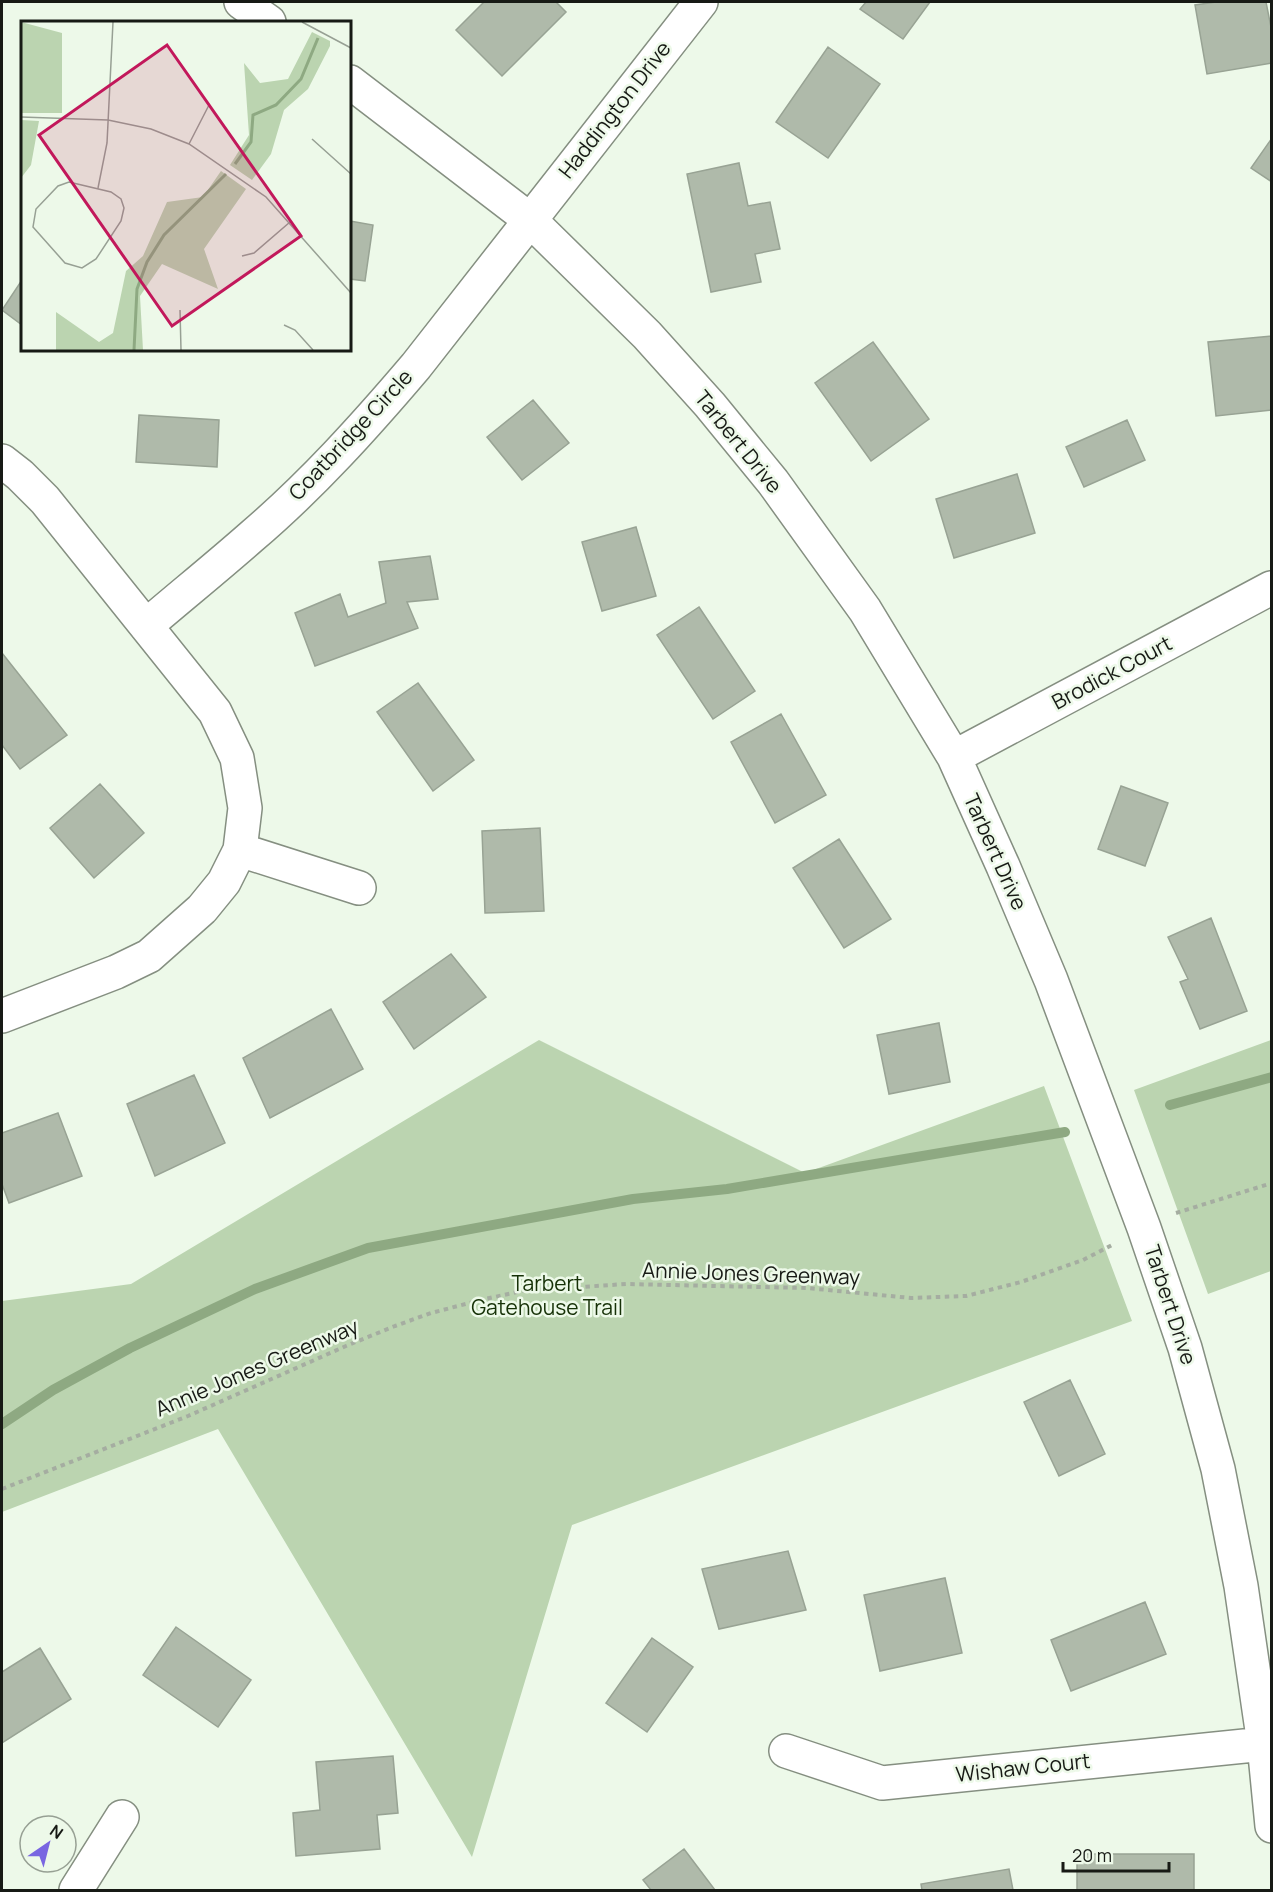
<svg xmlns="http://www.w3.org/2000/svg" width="1273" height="1892" font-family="Manrope,sans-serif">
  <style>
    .green { fill: #bbd4b0 }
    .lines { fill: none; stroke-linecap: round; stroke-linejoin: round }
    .stream { stroke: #8ea982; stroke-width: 10 }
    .building { fill: #afbaaa; stroke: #98a394; stroke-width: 1.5 }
    .street-casing { stroke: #858f81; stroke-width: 36 }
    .path { stroke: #a5ada1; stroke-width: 4; stroke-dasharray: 4.5 4.5; stroke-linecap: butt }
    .street { stroke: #fff; stroke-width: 33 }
    .labels { text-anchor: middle; stroke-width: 5; stroke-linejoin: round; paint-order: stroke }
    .street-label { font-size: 21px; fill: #171a15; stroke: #edf9e9 }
    .park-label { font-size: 21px; fill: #163107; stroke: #edf9e9 }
    .inset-river { fill: none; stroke: #8ea982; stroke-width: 3 }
    .inset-road { fill: none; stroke: #97a094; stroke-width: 1.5 }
    .view { fill: #c2185b; fill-opacity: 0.15; stroke: #c2185b; stroke-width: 3 }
    .inset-edge { fill: none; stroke: #171a15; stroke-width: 3 }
  </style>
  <rect width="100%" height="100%" fill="#edf9e9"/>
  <path class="green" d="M539,1040L805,1173L1044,1086L1132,1321L572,1525L472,1857L218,1429L2,1512V1301L131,1284Z
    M1271,1040V1271L1208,1294L1134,1090Z"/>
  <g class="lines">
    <path class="stream" d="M1170,1105L1272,1077
      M2,1424L53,1390L130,1348L255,1289L368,1248L633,1199L727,1189L1065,1132"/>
  </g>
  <path class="building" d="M484,2H556L566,12L502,76L456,30Z
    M866,2H930L903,39L860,9Z
    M1216,2H1266L1272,32V63L1207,74L1195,5Z
    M828,47L880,84L828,158L776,122Z
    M1272,138V182L1251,168Z
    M739,163L748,206L770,202L780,249L755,254L761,282L711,292L687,174Z
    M350,221L373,225L365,281L350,279Z
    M22,280V325L2,310Z
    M1272,336V410L1216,416L1208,342Z
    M873,342L929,419L871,461L815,383Z
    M533,400L569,443L522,480L487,437Z
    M139,415L219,420L217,467L136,462Z
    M1127,420L1145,460L1084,487L1066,447Z
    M1017,474L1035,533L954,558L936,499Z
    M636,527L656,596L602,611L582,542Z
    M430,556L438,599L407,602L418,628L315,666L295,613L340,594L348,617L386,603L379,562Z
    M699,607L755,691L713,719L657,635Z
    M2,653L67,735L20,769L2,745Z
    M418,683L474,760L433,791L377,712Z
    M781,714L826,795L775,823L731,742Z
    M100,784L144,833L94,878L50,828Z
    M1121,786L1168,803L1145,866L1098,849Z
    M540,828L544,911L485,913L482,831Z
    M839,839L891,919L844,948L793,868Z
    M1211,918L1247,1011L1200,1029L1180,982L1188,979L1168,937Z
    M451,954L486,997L414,1049L383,1002Z
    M331,1009L363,1069L270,1118L243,1058Z
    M939,1023L950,1082L889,1094L877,1035Z
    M194,1075L225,1143L155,1176L127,1104Z
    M58,1113L82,1176L9,1203L2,1184V1133Z
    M1070,1380L1105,1454L1059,1476L1024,1402Z
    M788,1551L806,1610L719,1629L702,1569Z
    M945,1578L962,1653L880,1671L864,1595Z
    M1145,1602L1166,1654L1071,1691L1051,1640Z
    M176,1627L251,1680L218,1727L143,1675Z
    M652,1638L693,1667L647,1732L606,1703Z
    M40,1648L71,1699L2,1743V1672Z
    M393,1756L398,1813L377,1815L380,1849L296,1856L293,1813L320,1810L316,1762Z
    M684,1849L715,1890H651L643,1880Z
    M1077,1854H1194V1890H1077Z
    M1009,1869L1013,1890H922L921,1884Z"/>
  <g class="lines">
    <defs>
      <path id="street" d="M241,2L269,22
        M350,82L529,219L647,335L710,405L773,482L865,610L954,757L1003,866L1051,980L1144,1228L1185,1348L1218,1469L1241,1586L1264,1744L1272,1826
        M2,461L20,475L45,500L215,712L237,758L245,808L240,850L224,882L202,909L149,956L116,972L2,1016
        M146,626C181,596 217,567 251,537C311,486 365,426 416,366L701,2
        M954,757L1271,588
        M240,850L359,888
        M786,1751L882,1783L1264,1744
        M76,1890L122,1817"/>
    </defs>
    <use href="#street" class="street-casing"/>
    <path class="path" d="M1176,1213L1272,1183
      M2,1489L188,1416L346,1346L395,1326L431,1313L485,1299L522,1291L626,1284L807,1288L911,1298L966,1296L1021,1282L1083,1260L1114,1244"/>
    <use href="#street" class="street"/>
  </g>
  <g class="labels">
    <g class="street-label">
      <text transform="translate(615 110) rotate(-52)" y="7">Haddington Drive</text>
      <text transform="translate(351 435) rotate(-47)" y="7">Coatbridge Circle</text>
      <text transform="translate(738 442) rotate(51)" y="7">Tarbert Drive</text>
      <text transform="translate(1112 673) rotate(-28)" y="7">Brodick Court</text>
      <text transform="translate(995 852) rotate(66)" y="7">Tarbert Drive</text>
      <text transform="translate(751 1274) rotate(2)" y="7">Annie Jones Greenway</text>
      <text transform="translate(1170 1305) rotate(72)" y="7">Tarbert Drive</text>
      <text transform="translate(257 1368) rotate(-23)" y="7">Annie Jones Greenway</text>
      <text transform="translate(1023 1768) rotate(-6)" y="7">Wishaw Court</text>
    </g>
    <g class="park-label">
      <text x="547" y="1291">Tarbert<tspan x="547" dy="24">Gatehouse Trail</tspan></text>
    </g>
  </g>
  <g transform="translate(21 21)">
    <rect width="330" height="330" fill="#edf9e9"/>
    <path d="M0,1L41,12V92H0ZM291,11L309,20V25L287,68L263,89L250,133L231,159L209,144L228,114L223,42L239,62L267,58ZM0,99L18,100L10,144L0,157ZM200,150L225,168L183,228L197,268L141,243L119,275L122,329H35V291L78,321L92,312L105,250L122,235L146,181L182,176Z" fill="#bbd4b0"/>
    <path class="inset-river" d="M214,143L230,121L232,94L255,84L280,58L297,17M113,329L116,268L126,241L143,214L205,153"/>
    <path class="inset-road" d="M281,1L330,27M0,96L87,99L130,108L168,123L245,176L330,272M291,118L330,153M168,123L188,84M48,161L90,171L100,178L103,187L100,200L75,238L61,247L44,242L12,206L15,188L37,165ZM77,167L86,122L92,1M221,235L233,232L269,201M159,289L160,329M263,304L274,309L292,329"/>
    <path class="view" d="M146,24L280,215L151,305L18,114Z"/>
    <rect width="330" height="330" class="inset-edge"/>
  </g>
  <rect width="1273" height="1892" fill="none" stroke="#171a15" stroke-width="6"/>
  <g transform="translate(48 1844) rotate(35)"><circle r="28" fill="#edf9e9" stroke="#97a094" stroke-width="1.5"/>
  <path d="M0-4.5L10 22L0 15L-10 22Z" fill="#7966e1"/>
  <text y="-9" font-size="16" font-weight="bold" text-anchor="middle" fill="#171a15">N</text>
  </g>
  <path d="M1063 1862v9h106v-9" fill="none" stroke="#171a15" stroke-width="3"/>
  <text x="1072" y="1862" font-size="18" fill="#171a15" stroke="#edf9e9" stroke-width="4.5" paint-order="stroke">20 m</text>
</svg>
